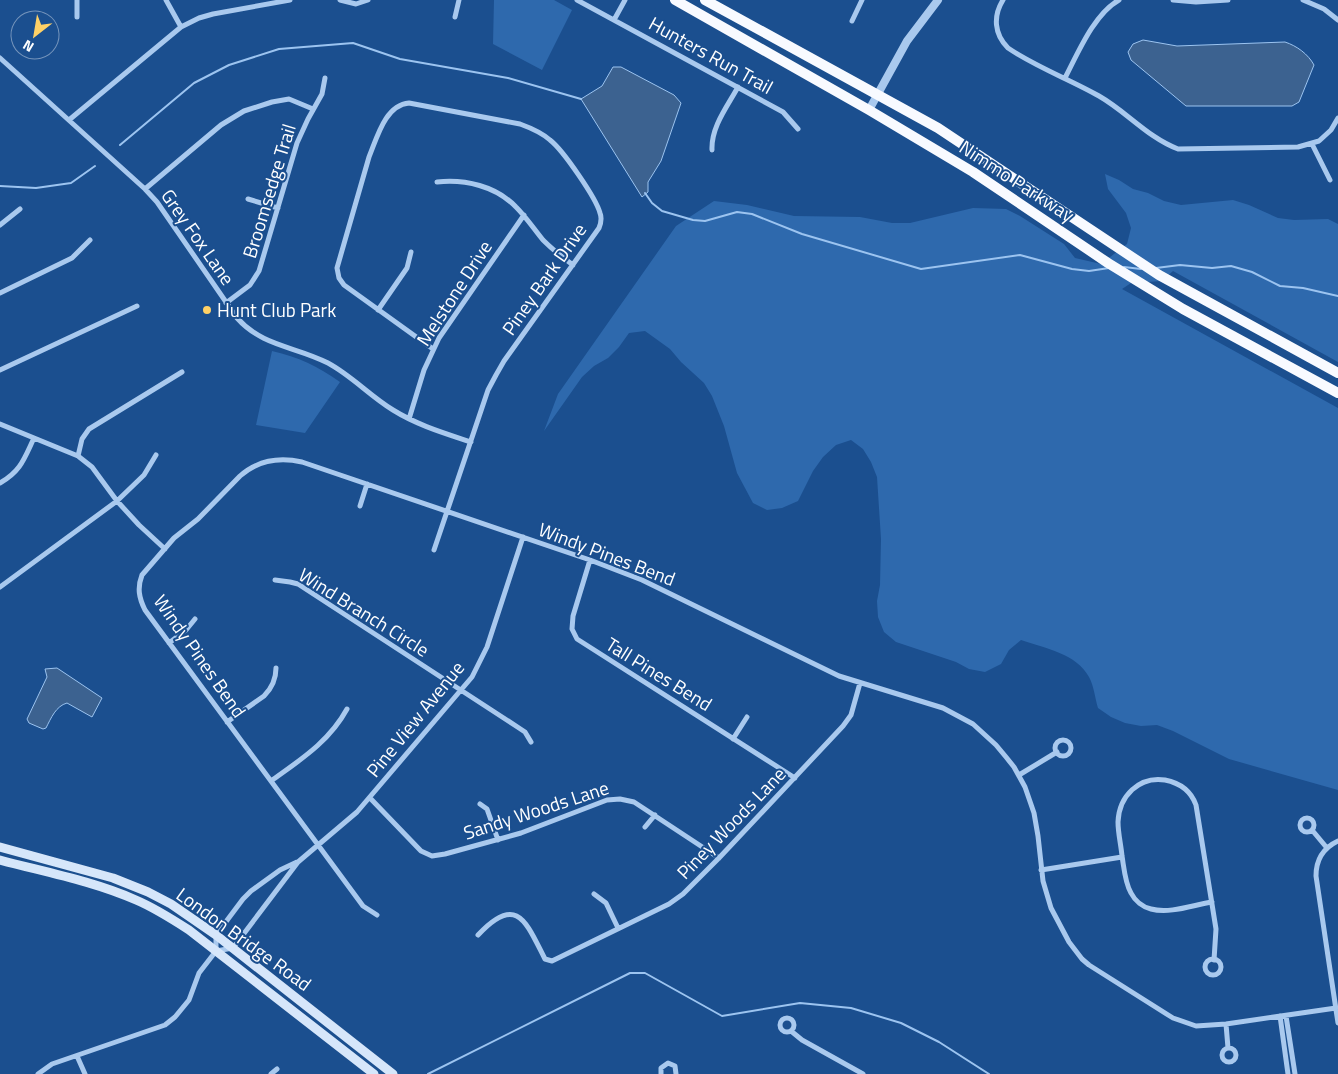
<svg xmlns="http://www.w3.org/2000/svg" width="1338" height="1074" font-family="'Titillium Web',sans-serif">
  <style>
    .green { fill: #2e69ad }
    .water { fill: #3c6290; stroke: #9cc4f0 }
    .lines { fill: none; stroke-linecap: round; stroke-linejoin: round }
    .stream { stroke: #9cc4f0; stroke-width: 2 }
    .minor { stroke: #a9c9ee; stroke-width: 5 }
    .tertiary { stroke: #a9c9ee; stroke-width: 8 }
    .secondary { stroke: #d6e6fa; stroke-width: 9 }
    .trunk { stroke: #f8faff; stroke-width: 10 }
    .poi-dot { fill: #ffd166; stroke: #1b4f8f; stroke-width: 2 }
    .labels { text-anchor: middle; stroke-width: 4; stroke-linejoin: round; paint-order: stroke }
    .street-label { font-size: 19px; fill: #fff; stroke: #1b4f8f }
    .poi-label { font-size: 19px; fill: #fff; stroke: #1b4f8f; text-anchor: start }
  </style>
  <rect width="100%" height="100%" fill="#1b4f8f"/>
  <path class="green" d="M494,0H554L572,10L542,70L493,44Z
    M1105,174L1119,180L1133,189L1148,193L1164,201L1181,205L1233,200L1249,205L1278,218L1294,220L1328,219L1338,224V362L1173,271L1162,281L1131,283L1122,289L1338,408V790L1229,759L1173,731L1157,725L1141,726L1125,723L1111,717L1098,708C1095,698 1094,686 1089,677C1077,654 1045,648 1021,640L1009,650L1001,664L985,672L969,669L956,662L896,642L884,632L878,617L877,601L880,585L881,539L877,477L871,462L863,449L851,440L836,445L823,457L813,471L798,501L782,508L767,510L753,503L737,473L724,426L712,396L704,383L681,362L670,349L645,331L629,333L619,347L608,358L594,366L582,377L544,431L558,394L676,226L714,201L747,205L794,216L860,217L892,223H910L973,208L1006,209L1020,216L1064,244L1075,258L1101,264L1127,244L1131,228L1126,213L1108,189Z
    M272,351C299,357 317,366 340,382L305,433L256,425Z"/>
  <path class="water" d="M1143,40L1177,46L1285,42C1297,46 1308,54 1314,65L1299,102L1292,106H1186L1131,60L1128,52L1133,44Z
    M613,67H621L674,95L681,103L661,161L648,182V192L642,197L581,99L602,86Z
    M57,668L102,698L92,717L67,703C56,706 51,718 46,728L43,729L29,723L27,719L28,717L47,677L45,669Z"/>
  <g class="lines">
    <path class="stream" d="M120,145L194,83L229,65L279,49L353,43L400,59L508,78L581,99
      M0,186L36,188L71,183L95,166
      M645,193L652,203L662,211L693,220L705,221L737,212L752,214L802,234L921,269L1020,255L1072,269L1089,271L1109,268
      M1124,267L1141,269
      M1156,268L1180,265L1212,268L1231,266L1252,272L1280,286L1303,288L1338,296
      M428,1074L630,973H645L722,1016L800,1003L851,1008L901,1023L939,1042L989,1074"/>
    <path class="minor" d="M166,0L181,27
      M340,0L356,4L368,0
      M577,0L783,112L798,129
      M1003,0C993,16 994,34 1008,48C1036,67 1069,79 1099,96C1127,112 1147,137 1178,149L1298,147L1319,141L1331,130L1338,118
      M1173,0L1196,2L1228,0
      M1303,0L1324,9L1338,20
      M77,17V0
      M455,17L459,0
      M614,20L625,0
      M852,21L862,0
      M0,58L145,189L157,202L237,318C263,347 295,346 328,363C352,376 370,396 393,410C417,425 444,433 471,442
      M1065,78C1078,53 1094,14 1119,0
      M69,120L181,27L199,18L213,14L290,0
      M1312,144L1330,180
      M712,150C711,127 727,107 738,87
      M437,182C465,179 496,186 516,207C526,217 534,229 543,240C552,249 562,257 573,265
      M145,189L221,125L244,111L272,102L289,99L313,109
      M248,199L278,208
      M0,225L20,209
      M0,293L72,258L90,240
      M226,303L250,285L259,271L297,143L308,119L322,94L325,78
      M378,310L407,268L411,252
      M433,349L344,285L339,278L337,268L369,157C377,138 385,105 409,103L520,124C531,128 541,132 550,140C563,150 596,198 600,213C602,218 601,223 599,228L504,361L496,375L488,390L434,550
      M0,370L137,306
      M409,419L424,370L439,338L524,215
      M0,424L78,456L92,467L117,501L139,525L165,549
      M78,456L82,439L89,429L182,372
      M0,483C21,471 24,459 34,438
      M360,506L367,484
      M590,560L573,616L572,629L577,639L795,778
      M275,580L290,582L298,584L519,728L525,732L531,742
      M0,587L117,501L144,475L156,455
      M169,643L186,630L195,619
      M227,722L264,696C272,688 276,680 276,668
      M733,739L747,717
      M1055 748a8 8 0 1 1 16 0a8 8 0 1 1-16 0Z
      M1019,775L1057,752
      M271,781C300,760 329,742 347,709
      M370,798L421,851L432,856L445,854L521,833L607,800L620,799L634,802L719,858
      M480,804L487,809L498,840
      M1300 825a7 7 0 1 1 14 0a7 7 0 1 1-14 0Z
      M645,827L655,815
      M1312,830L1327,848
      M1338,841C1323,848 1316,860 1316,876L1338,1023
      M1041,870L1122,857
      M594,894L606,903L618,928
      M1212,902C1193,905 1170,914 1151,909C1143,907 1135,901 1131,893C1125,883 1124,868 1122,856C1121,845 1118,833 1118,822C1119,796 1139,776 1165,780C1180,783 1191,791 1196,805L1216,929L1214,960
      M377,915L363,906L145,610C139,598 137,588 142,575L174,538L198,519L240,476C258,460 279,457 302,462L590,560L642,580L839,676L943,708L973,724L996,745L1006,757L1014,767L1025,787L1034,813L1038,836L1043,881L1051,908L1069,942L1082,959L1089,965L1173,1018L1196,1026L1226,1024L1336,1008
      M478,935C517,893 526,922 545,959L552,961L669,904L683,894L719,858L843,726L851,715L860,683
      M216,950V935L243,899L251,891L280,870L297,862
      M216,951L233,948L298,862L357,812L472,677L487,647L523,537
      M1205 967a8 8 0 1 1 16 0a8 8 0 1 1-16 0Z
      M1280,1016L1288,1074
      M1286,1016L1295,1074
      M780 1025a7 7 0 1 1 14 0a7 7 0 1 1-14 0Z
      M1226,1024L1228,1048
      M791,1031L802,1040L863,1074
      M1222 1055a7 7 0 1 1 14 0a7 7 0 1 1-14 0Z
      M77,1056L85,1074
      M38,1074L52,1064L165,1025L175,1017L189,1000L199,973L216,951
      M271,1074L277,1069
      M661,1074V1068L668,1063L675,1066L676,1074"/>
    <path class="tertiary" d="M869,110L907,41L938,0"/>
    <path class="secondary" d="M0,847L113,878L148,892L171,904L216,935L393,1074
      M0,860C45,872 93,881 136,900C155,908 172,919 189,930L374,1074"/>
    <path class="trunk" d="M675,0L869,110L973,172L1108,263L1183,309L1338,393
      M705,0L938,128L1159,275L1338,373"/>
  </g>
  <circle class="poi-dot" cx="207" cy="310" r="5"/>
  <g class="labels">
    <g class="street-label">
      <text transform="translate(711 55) rotate(29)" y="7">Hunters Run Trail</text>
      <text transform="translate(1017 181) rotate(33)" y="7">Nimmo Parkway</text>
      <text transform="translate(269 191) rotate(-73)" y="7">Broomsedge Trail</text>
      <text transform="translate(198 237) rotate(55)" y="7">Grey Fox Lane</text>
      <text transform="translate(544 279) rotate(-55)" y="7">Piney Bark Drive</text>
      <text transform="translate(454 293) rotate(-57)" y="7">Melstone Drive</text>
      <text transform="translate(607 554) rotate(21)" y="7">Windy Pines Bend</text>
      <text transform="translate(364 612) rotate(32)" y="7">Wind Branch Circle</text>
      <text transform="translate(200 656) rotate(55)" y="7">Windy Pines Bend</text>
      <text transform="translate(659 674) rotate(32)" y="7">Tall Pines Bend</text>
      <text transform="translate(415 719) rotate(-51)" y="7">Pine View Avenue</text>
      <text transform="translate(536 810) rotate(-18)" y="7">Sandy Woods Lane</text>
      <text transform="translate(731 823) rotate(-46)" y="7">Piney Woods Lane</text>
      <text transform="translate(244 939) rotate(36)" y="7">London Bridge Road</text>
    </g>
    <g class="poi-label">
      <text x="217" y="317">Hunt Club Park</text>
    </g>
  </g>
  <g transform="translate(35 35) rotate(211)"><circle r="24" fill="#1b4f8f" stroke="#7695bc"/>
  <path d="M0-4L9 19L0 12L-9 19Z" fill="#ffd166"/>
  <text y="-8" font-size="14" font-weight="bold" text-anchor="middle" fill="#ffffff">N</text>
  </g>
</svg>
